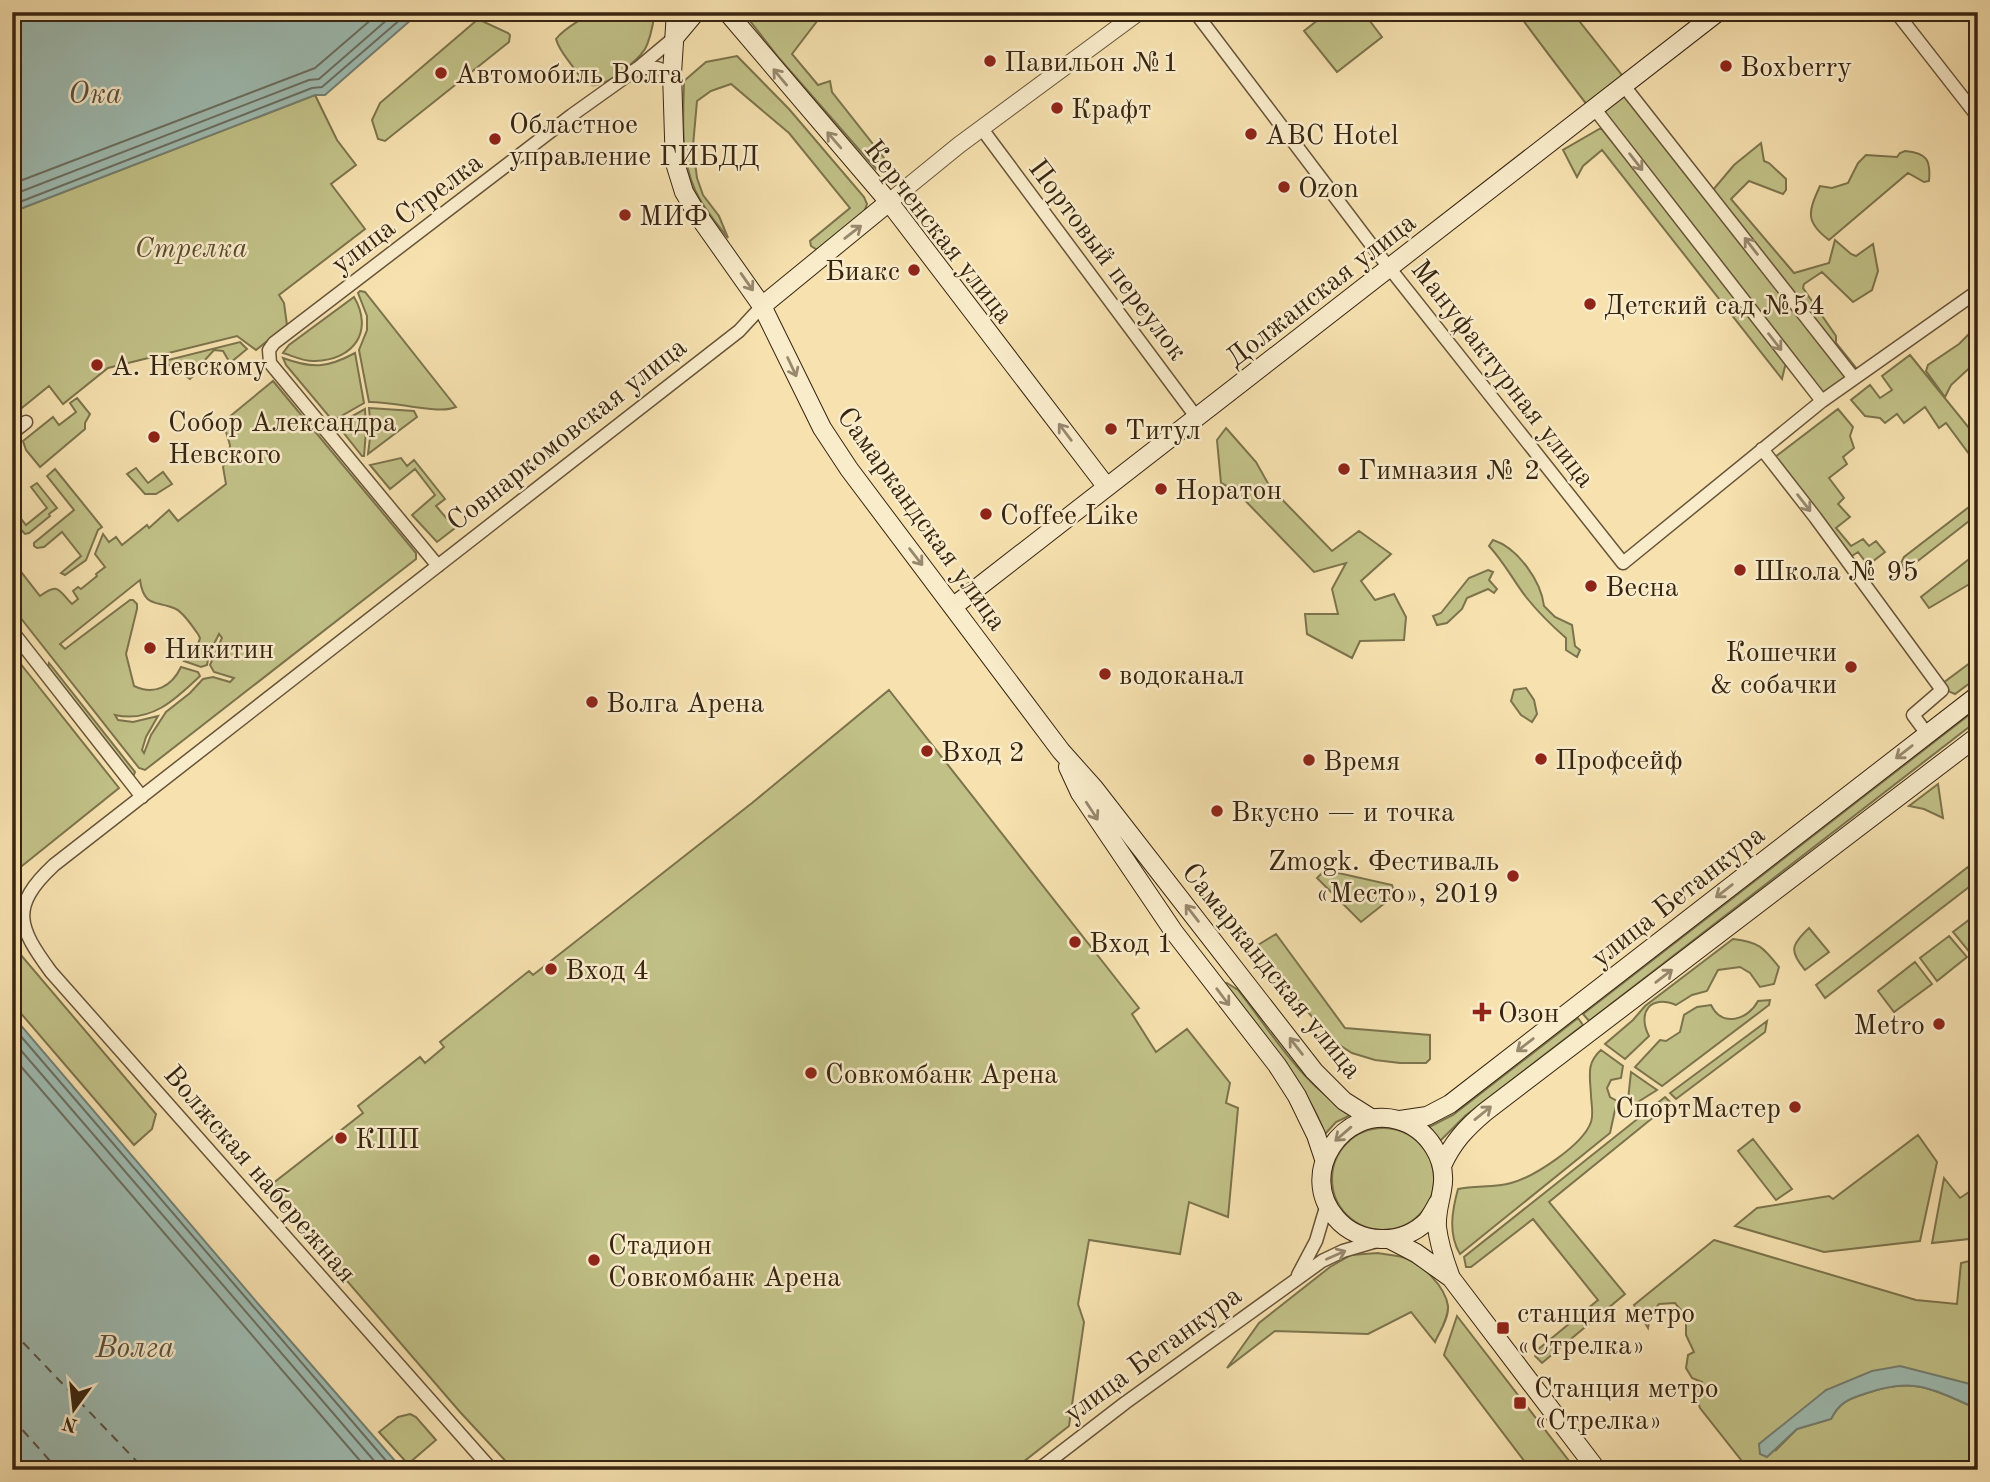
<svg xmlns="http://www.w3.org/2000/svg" width="1990" height="1482" font-family="'Old Standard TT',serif">
  <style>
    .green { fill: #c1c187; stroke: #7c734c; stroke-width: 2; fill-rule: evenodd }
    .water { fill: #9ebcb3; stroke: #758072; stroke-width: 2 }
    .lines { fill: none; stroke-linecap: round; stroke-linejoin: round }
    .shore { stroke: #6b7062; stroke-width: 2 }
    .ferry { stroke: #575242; stroke-width: 2; stroke-dasharray: 9 7; stroke-linecap: butt }
    .minor-casing { stroke: #685438; stroke-width: 15 }
    .tertiary-casing { stroke: #685438; stroke-width: 18 }
    .secondary-casing { stroke: #382511; stroke-width: 20 }
    .minor { stroke: #f9eccb; stroke-width: 12 }
    .tertiary { stroke: #f9eccb; stroke-width: 16 }
    .secondary { stroke: #f9eccb; stroke-width: 18 }
    .oneway { stroke: #98886e }
    .poi-dot { fill: #8f2418; stroke: #f9eccb; stroke-width: 2.5 }
    .labels { text-anchor: middle; stroke-width: 5; stroke-linejoin: round; paint-order: stroke }
    .poi-label { font-size: 28px; fill: #382511; stroke: #f9eccb; text-anchor: start }
    .street-label { font-size: 28px; fill: #382511; stroke: #f9eccb }
    .park-label { font-size: 28px; font-style: italic; fill: #5a4c2e; stroke: #f9eccb }
    .water-label { font-size: 30px; font-style: italic; fill: #575242; stroke: #f9eccb }
  </style>
  <rect width="100%" height="100%" fill="#f6e1af"/>
  <filter id="stains"><feTurbulence type="fractalNoise" baseFrequency=".00286" numOctaves="4"/><feColorMatrix values="0 0 0 0 .2 0 0 0 0 .09 0 0 0 0 .02 0 0 0 .5 -.17"/></filter>
  <radialGradient id="worn" r=".72"><stop offset=".6" stop-color="#630" stop-opacity="0"/><stop offset="1" stop-color="#630" stop-opacity=".3"/></radialGradient>
  <path class="green" d="M592,12H604L613,18L622,12H655C653,24 651,38 645,49C638,60 605,88 592,85C583,83 578,73 573,67C566,57 559,50 556,39C565,27 580,21 592,12Z
    M743,12H824L792,54L818,85L830,81L832,92L884,158L882,164L876,169L779,58Z
    M1328,12H1363L1382,37L1337,72L1304,31Z
    M1517,12H1572L1713,190L1734,165L1761,143L1764,161L1769,163L1786,179V190L1783,194L1749,181L1731,199L1794,273L1829,263L1835,240L1851,254L1856,256L1873,244L1878,271L1872,290L1853,302L1822,272L1804,284L1803,288L1836,336V343L1857,369L1817,401L1786,362L1782,379L1602,150L1583,166L1577,177L1563,150L1601,128L1687,235C1630,160 1572,87 1517,12Z
    M477,20H480L508,33L510,35L509,42L385,141L378,139L372,120L380,103Z
    M737,56L789,109L864,197L867,204L863,215L819,251L811,246L810,241L850,208L789,133L731,84L711,91L697,101L693,146L697,178L703,195L719,216L728,238C719,227 710,215 702,203C679,167 683,122 684,81L706,62Z
    M315,95L337,140L356,165L331,184L365,229L279,295L284,303L287,325L256,350L237,336L108,368L63,404L49,386L12,416V212Z
    M1905,151C1927,153 1931,160 1929,181L1924,182L1908,173L1829,240C1805,222 1808,212 1820,186L1832,188L1848,183L1858,163L1866,155L1897,157L1900,153Z
    M360,291L365,292L456,407C438,415 393,401 369,402L359,350L367,330V316L358,293Z
    M354,297C374,331 354,360 315,361C305,362 293,356 283,353L289,345Z
    M1975,328L1978,329V360L1951,385L1945,397L1926,371L1928,365L1959,344Z
    M240,342L247,349L230,363L223,351L214,350L203,362L205,365L190,379C182,372 171,369 164,361Z
    M355,353L364,403L336,419L332,420L286,365L283,358C313,369 327,368 355,353Z
    M1910,355L1978,439V456L1976,454L1972,458L1946,423L1939,428L1925,407L1904,423L1897,414L1885,423L1880,418L1865,416L1851,400L1870,385L1880,398L1892,390L1882,376Z
    M273,381L416,553V559L145,770L139,768L12,607V568L14,571L18,568L40,596C59,582 58,590 72,604L78,599L73,591L78,587L81,589L97,576L96,574L105,567L95,554L103,534L109,542L116,537L122,545L147,525L149,528L169,510L178,521L226,484L223,467L229,455L230,445L223,422ZM140,580C144,608 156,600 176,609C184,613 192,626 198,634L200,638L197,647L184,661L201,667L207,665L209,654L219,634L222,638L210,665L214,672L234,678L230,682L213,677L203,679L190,693L166,712L151,735L144,753L142,750L146,737L158,716L133,722L118,720L115,715C151,723 175,700 200,676L198,672L181,667C172,686 155,696 134,686L126,654L137,609V604L133,600H130L65,649L60,644Z
    M77,398L90,414L85,423V429L40,467L26,450L23,441L53,417L59,425L76,412L70,403Z
    M369,408L414,411L417,417L368,454L371,430Z
    M365,409L366,431L364,456H362L339,427L345,420Z
    M1838,409L1853,427L1850,436L1854,448L1843,457L1847,464L1829,478L1844,498L1838,504L1850,517L1836,528L1851,546L1863,539L1869,546L1876,541L1885,552L1868,565L1858,552L1852,556L1775,457Z
    M1226,428L1256,462L1270,487L1332,551L1359,531L1391,554L1361,581L1375,600L1394,594L1406,617L1404,640L1360,641L1352,658L1307,634L1305,614H1338L1332,589L1346,563L1314,572L1236,491L1221,483L1217,440Z
    M401,458L407,466L414,460L445,499L436,506L455,528L437,542L412,515L435,495L415,469L390,489L370,465Z
    M136,468L148,483L163,472L172,484L156,494H145L127,474Z
    M55,469L102,527L98,530L86,560L65,575L61,573L81,556L62,532L44,547L37,548L34,546V543L74,510L47,476Z
    M37,483L57,508L49,514L50,516L29,533L25,534L12,520V513L15,511L26,525L47,508L31,487Z
    M1978,500V514L1905,571L1901,563L1904,557Z
    M1493,540C1518,548 1541,581 1544,606L1555,617L1572,625L1575,646L1580,650L1577,657L1566,650V638C1551,625 1538,612 1526,597C1513,580 1504,562 1489,546Z
    M1978,552V579L1929,608L1921,597Z
    M1488,570L1493,572L1489,580L1497,589L1494,593L1488,589L1467,598L1462,609L1447,623L1437,625L1433,616L1441,613L1469,578Z
    M12,653L119,788L12,874Z
    M1978,657V677L1955,694L1950,692L1943,683Z
    M49,663L135,772L133,777L48,668Z
    M1526,688L1534,700L1537,714L1532,722L1521,715L1511,701L1514,690Z
    M889,690L1139,1008L1132,1014L1156,1052L1187,1029L1230,1083L1226,1103L1238,1108L1228,1217L1189,1202L1180,1254L1089,1240L1078,1304L1084,1322L1069,1426L1013,1470H514L460,1412L267,1188L363,1113L358,1106L420,1057L425,1063L444,1047L440,1042L529,971L533,975L752,803Z
    M1978,708V720L1589,1021L1583,1014Z
    M1938,784L1943,818L1924,809L1909,806Z
    M1968,867L1978,880L1825,998L1816,985Z
    M1325,870L1392,885L1395,895L1361,922L1317,878Z
    M1978,913V949L1971,954L1953,932Z
    M1809,928L1829,952L1805,970C1789,951 1791,945 1809,928Z
    M1276,934L1345,1028L1430,1035V1059L1426,1063H1400L1375,1060L1352,1053L1330,1039L1278,975L1258,945Z
    M1949,936L1967,957L1937,981L1920,958Z
    M1733,939C1759,942 1763,947 1779,967L1774,984L1760,987L1750,973L1740,967L1718,970L1707,991L1692,995L1676,1005C1650,994 1637,1013 1649,1036L1625,1059L1605,1044L1633,1020L1645,1006Z
    M12,941L20,954L156,1114L152,1129L134,1145L12,1003Z
    M1915,962L1932,984L1894,1012L1878,991Z
    M1227,983L1238,990C1272,1033 1304,1088 1353,1114L1336,1122L1325,1134C1306,1082 1257,1030 1223,985Z
    M1770,1000L1769,1005L1662,1086L1635,1067L1660,1040L1666,1041L1680,1032L1684,1015L1697,1007L1711,1005C1722,1028 1748,1020 1758,1001Z
    M1578,1018L1583,1025L1465,1116L1440,1141L1429,1127L1453,1115Z
    M1767,1021L1765,1032L1676,1099L1670,1093Z
    M1601,1050L1623,1066L1621,1078L1611,1080L1607,1088L1610,1097L1617,1101L1610,1133L1460,1254C1448,1234 1452,1211 1458,1189C1475,1185 1494,1188 1511,1183C1534,1177 1583,1145 1591,1122C1594,1114 1591,1103 1591,1095C1590,1076 1586,1063 1601,1050Z
    M1631,1072L1657,1090L1633,1105L1628,1100Z
    M1665,1097L1671,1103L1549,1202L1625,1294L1542,1363L1535,1356L1536,1351L1598,1300L1533,1219L1471,1267H1466L1464,1257Z
    M1332 1179a51 51 0 1 1 102 0a51 51 0 1 1-102 0Z
    M1918,1135L1937,1162L1920,1241L1824,1252L1735,1226L1757,1208L1829,1196L1833,1199Z
    M1753,1139L1792,1189L1776,1200L1738,1151Z
    M1944,1178L1960,1198L1969,1192L1978,1203V1238L1932,1243Z
    M1714,1240L1916,1300L1957,1304L1961,1263L1978,1259V1391L1970,1384L1948,1380L1826,1390L1775,1451L1797,1429L1831,1419C1839,1403 1848,1399 1864,1394C1915,1376 1931,1389 1978,1409V1470H1749L1700,1408L1696,1396L1702,1382L1692,1378L1686,1368L1688,1355L1694,1352L1686,1335V1316L1675,1303L1659,1304L1650,1316L1648,1328L1634,1305Z
    M1378,1253C1387,1255 1397,1255 1405,1258C1423,1265 1445,1286 1448,1306C1449,1318 1439,1333 1435,1342L1411,1312L1368,1334L1275,1331L1227,1368L1259,1323L1330,1267L1351,1255Z
    M1457,1316L1576,1470H1531L1444,1355Z
    M410,1414L416,1417L436,1440L408,1464L379,1432L398,1417Z"/>
  <path class="water" d="M12,12H420L325,95H315L12,212Z
    M12,1015L260,1306L403,1470H12Z
    M1900,1366L1970,1384L1978,1391V1409C1931,1389 1915,1376 1864,1394C1848,1399 1839,1403 1831,1419L1797,1429L1767,1457L1760,1454L1759,1444L1826,1390L1872,1371Z"/>
  <g class="lines">
    <path class="shore" d="M12,184L315,68L380,12
      M12,195L309,80L319,79L396,12
      M12,205L312,88L322,87L409,12
      M12,1026L394,1470
      M12,1040L382,1470
      M12,1056L368,1470"/>
    <path class="ferry" d="M12,1331L145,1470
      M12,1418L58,1470"/>
    <defs>
      <path id="minor" d="M1195,12L1376,251L1623,563L1822,401L1978,291
        M1896,12L1978,117
        M638,68H657L672,73
        M1624,86L1853,377
        M1594,108L1822,401
        M982,129L1197,418
        M12,433L26,422
        M1762,449L1815,517L1942,690L1913,715L1927,734
        M438,566L270,363L269,350L274,343L572,115L638,68L675,37
        M12,631L142,797
        M1298,1275L1316,1241L1327,1204
        M492,1470L51,972C18,927 9,907 54,865L739,331L762,306
        M1038,1470L1125,1403L1322,1261L1343,1251L1377,1241"/>
      <path id="tertiary" d="M889,202L959,145L1139,12"/>
      <path id="secondary" d="M676,12L672,73L674,137L675,163L684,192L697,214L762,306L822,428L849,469L1061,751L1094,788L1314,1071L1344,1101L1371,1118
        M727,12L889,202L1106,486
        M675,37L696,12
        M762,306L889,202
        M954,606L1718,12
        M1068,767L1080,793L1174,932L1277,1065L1297,1096L1316,1135L1324,1159
        M1400,1120L1427,1116L1450,1104L1978,695
        M1442,1166C1452,1143 1466,1128 1485,1112L1978,736
        M1438,1203C1435,1208 1431,1216 1427,1221C1402,1246 1359,1245 1336,1218C1297,1174 1342,1105 1398,1120C1428,1128 1448,1160 1442,1190C1440,1202 1436,1214 1437,1227C1439,1245 1445,1262 1451,1278
        M1389,1239L1416,1253L1451,1278L1597,1470"/>
    </defs>
    <use href="#minor" class="minor-casing"/>
    <use href="#tertiary" class="tertiary-casing"/>
    <use href="#secondary" class="secondary-casing"/>
    <use href="#minor" class="minor"/>
    <use href="#tertiary" class="tertiary"/>
    <use href="#secondary" class="secondary"/>
  </g>
  <defs><path id="oneway-shaft" d="M-6 0H5M1.5-3L5.5 0L1.5 3" fill="none" stroke-width="1.6" stroke-linecap="round" stroke-linejoin="round" transform="scale(1.75)"/></defs>
  <g class="oneway">
    <use href="#oneway-shaft" transform="translate(780 77) rotate(-130)"/>
    <use href="#oneway-shaft" transform="translate(834 140) rotate(-131)"/>
    <use href="#oneway-shaft" transform="translate(1636 162) rotate(52)"/>
    <use href="#oneway-shaft" transform="translate(853 232) rotate(-38)"/>
    <use href="#oneway-shaft" transform="translate(1751 246) rotate(-128)"/>
    <use href="#oneway-shaft" transform="translate(747 282) rotate(55)"/>
    <use href="#oneway-shaft" transform="translate(1775 342) rotate(52)"/>
    <use href="#oneway-shaft" transform="translate(792 367) rotate(65)"/>
    <use href="#oneway-shaft" transform="translate(1065 432) rotate(-127)"/>
    <use href="#oneway-shaft" transform="translate(1804 503) rotate(52)"/>
    <use href="#oneway-shaft" transform="translate(916 557) rotate(52)"/>
    <use href="#oneway-shaft" transform="translate(1904 752) rotate(142)"/>
    <use href="#oneway-shaft" transform="translate(1092 811) rotate(57)"/>
    <use href="#oneway-shaft" transform="translate(1724 891) rotate(142)"/>
    <use href="#oneway-shaft" transform="translate(1192 913) rotate(-128)"/>
    <use href="#oneway-shaft" transform="translate(1664 976) rotate(-38)"/>
    <use href="#oneway-shaft" transform="translate(1223 997) rotate(53)"/>
    <use href="#oneway-shaft" transform="translate(1525 1045) rotate(142)"/>
    <use href="#oneway-shaft" transform="translate(1296 1046) rotate(-128)"/>
    <use href="#oneway-shaft" transform="translate(1483 1113) rotate(-39)"/>
    <use href="#oneway-shaft" transform="translate(1343 1134) rotate(139)"/>
    <use href="#oneway-shaft" transform="translate(1336 1255) rotate(-24)"/>
  </g>
  <g class="poi-dot">
    <circle cx="990" cy="61" r="7"/>
    <circle cx="1726" cy="66" r="7"/>
    <circle cx="441" cy="73" r="7"/>
    <circle cx="1057" cy="108" r="7"/>
    <circle cx="1251" cy="134" r="7"/>
    <circle cx="495" cy="139" r="7"/>
    <circle cx="1284" cy="187" r="7"/>
    <circle cx="625" cy="215" r="7"/>
    <circle cx="914" cy="270" r="7"/>
    <circle cx="1590" cy="304" r="7"/>
    <circle cx="97" cy="365" r="7"/>
    <circle cx="1111" cy="429" r="7"/>
    <circle cx="154" cy="437" r="7"/>
    <circle cx="1344" cy="469" r="7"/>
    <circle cx="1161" cy="489" r="7"/>
    <circle cx="986" cy="514" r="7"/>
    <circle cx="1740" cy="570" r="7"/>
    <circle cx="1591" cy="586" r="7"/>
    <circle cx="150" cy="648" r="7"/>
    <circle cx="1851" cy="667" r="7"/>
    <circle cx="1105" cy="674" r="7"/>
    <circle cx="592" cy="702" r="7"/>
    <circle cx="927" cy="751" r="7"/>
    <circle cx="1541" cy="759" r="7"/>
    <circle cx="1309" cy="760" r="7"/>
    <circle cx="1217" cy="811" r="7"/>
    <circle cx="1513" cy="876" r="7"/>
    <circle cx="1075" cy="942" r="7"/>
    <circle cx="551" cy="969" r="7"/>
    <path d="M1478.5 1001.5h7v7h7v7h-7v7h-7v-7h-7v-7h7z"/>
    <circle cx="1939" cy="1024" r="7"/>
    <circle cx="811" cy="1073" r="7"/>
    <circle cx="1795" cy="1107" r="7"/>
    <circle cx="341" cy="1138" r="7"/>
    <circle cx="594" cy="1260" r="7"/>
    <rect x="1496" y="1321" width="14" height="14" rx="3.5"/>
    <rect x="1513" y="1396" width="14" height="14" rx="3.5"/>
  </g>
  <g class="labels">
    <g class="poi-label">
      <text x="1004" y="71">Павильон №1</text>
      <text x="1740" y="76">Boxberry</text>
      <text x="455" y="83">Автомобиль Волга</text>
      <text x="1071" y="118">Крафт</text>
      <text x="509" y="133">Областное<tspan x="509" dy="32">управление ГИБДД</tspan></text>
      <text x="1265" y="144">ABC Hotel</text>
      <text x="1298" y="197">Ozon</text>
      <text x="639" y="225">МИФ</text>
      <text x="900" y="280" text-anchor="end">Биакс</text>
      <text x="1604" y="314">Детский сад №54</text>
      <text x="111" y="375">А. Невскому</text>
      <text x="168" y="431">Собор Александра<tspan x="168" dy="32">Невского</tspan></text>
      <text x="1125" y="439">Титул</text>
      <text x="1358" y="479">Гимназия № 2</text>
      <text x="1175" y="499">Норатон</text>
      <text x="1000" y="524">Coffee Like</text>
      <text x="1754" y="580">Школа № 95</text>
      <text x="1605" y="596">Весна</text>
      <text x="164" y="658">Никитин</text>
      <text x="1837" y="661" text-anchor="end">Кошечки<tspan x="1837" dy="32">&amp; собачки</tspan></text>
      <text x="1119" y="684">водоканал</text>
      <text x="606" y="712">Волга Арена</text>
      <text x="941" y="761">Вход 2</text>
      <text x="1555" y="769">Профсейф</text>
      <text x="1323" y="770">Время</text>
      <text x="1231" y="821">Вкусно — и точка</text>
      <text x="1499" y="870" text-anchor="end">Zmogk. Фестиваль<tspan x="1499" dy="32">«Место», 2019</tspan></text>
      <text x="1089" y="952">Вход 1</text>
      <text x="565" y="979">Вход 4</text>
      <text x="1498" y="1022">Озон</text>
      <text x="1925" y="1034" text-anchor="end">Metro</text>
      <text x="825" y="1083">Совкомбанк Арена</text>
      <text x="1781" y="1117" text-anchor="end">СпортМастер</text>
      <text x="355" y="1148">КПП</text>
      <text x="608" y="1254">Стадион<tspan x="608" dy="32">Совкомбанк Арена</tspan></text>
      <text x="1517" y="1322">станция метро<tspan x="1517" dy="32">«Стрелка»</tspan></text>
      <text x="1534" y="1397">Станция метро<tspan x="1534" dy="32">«Стрелка»</tspan></text>
    </g>
    <g class="street-label">
      <text transform="translate(406 212) rotate(-37)" y="10">улица Стрелка</text>
      <text transform="translate(940 231) rotate(52)" y="10">Керченская улица</text>
      <text transform="translate(1109 259) rotate(53)" y="10">Портовый переулок</text>
      <text transform="translate(1320 289) rotate(-38)" y="10">Должанская улица</text>
      <text transform="translate(1504 373) rotate(52)" y="10">Мануфактурная улица</text>
      <text transform="translate(566 433) rotate(-38)" y="10">Совнаркомовская улица</text>
      <text transform="translate(923 518) rotate(54)" y="10">Самаркандская улица</text>
      <text transform="translate(1677 895) rotate(-38)" y="10">улица Бетанкура</text>
      <text transform="translate(1273 970) rotate(51)" y="10">Самаркандская улица</text>
      <text transform="translate(261 1173) rotate(49)" y="10">Волжская набережная</text>
      <text transform="translate(1152 1353) rotate(-36)" y="10">улица Бетанкура</text>
    </g>
    <g class="park-label">
      <text x="191" y="257">Стрелка</text>
    </g>
    <g class="water-label">
      <text x="95" y="103">Ока</text>
      <text x="135" y="1357">Волга</text>
    </g>
  </g>
  <rect width="1990" height="1482" fill="none" stroke="#f6e1af" stroke-width="42"/>
  <rect x="14" y="14" width="1962" height="1454" fill="none" stroke="#382511" stroke-width="3.5"/>
  <rect x="21" y="21" width="1948" height="1440" fill="none" stroke="#382511" stroke-width="2"/>
  <g transform="translate(74 1409) rotate(195)" stroke="#f9eccb" stroke-width="5" paint-order="stroke">
  <path d="M0-5L12 26L0 18L-12 26Z" fill="#382511"/>
  <text y="-10" font-size="19" font-weight="bold" text-anchor="middle" fill="#382511">N</text>
  </g>
  <rect width="100%" height="100%" filter="url(#stains)"/>
  <rect width="100%" height="100%" fill="url(#worn)"/>
</svg>
